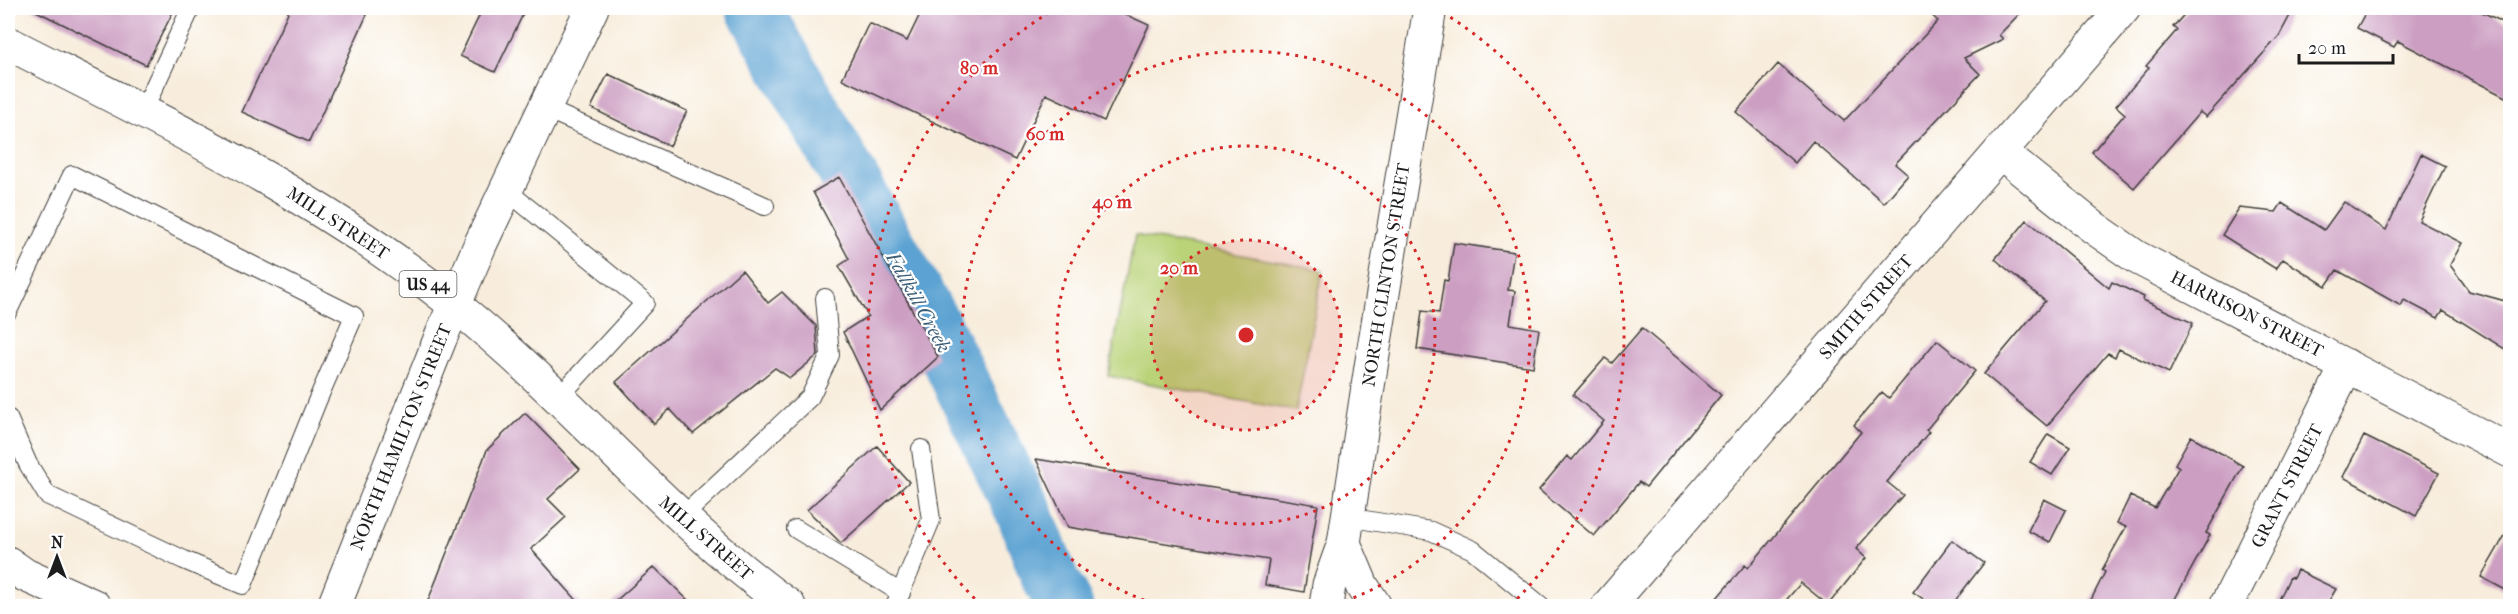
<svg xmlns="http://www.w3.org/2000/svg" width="2518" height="614" font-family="'IM FELL French Canon',serif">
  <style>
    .green { fill: #bad378; stroke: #6b784a; stroke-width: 1.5 }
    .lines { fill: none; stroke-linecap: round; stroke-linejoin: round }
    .river { stroke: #5ca2d2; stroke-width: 57 }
    .building { fill: #cc9fc2 }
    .service-casing { stroke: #3d3b39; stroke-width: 20 }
    .minor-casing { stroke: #3d3b39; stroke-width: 35 }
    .tertiary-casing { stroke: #3d3b39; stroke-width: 35 }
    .trunk-casing { stroke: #3d3b39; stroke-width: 35 }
    .service { stroke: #fff; stroke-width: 18 }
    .minor { stroke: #fff; stroke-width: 33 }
    .tertiary { stroke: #fff; stroke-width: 33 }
    .trunk { stroke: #fff; stroke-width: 33 }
    .ring { fill: none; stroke: #d62828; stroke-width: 3; stroke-dasharray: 3 6 }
    .labels { text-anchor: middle; stroke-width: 4.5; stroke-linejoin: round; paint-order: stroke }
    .shield { fill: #fff; stroke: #606060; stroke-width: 1.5 }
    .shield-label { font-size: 16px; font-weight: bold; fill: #1c1c1c }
    .street-label { font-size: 18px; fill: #1c1c1c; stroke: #fff }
    .water-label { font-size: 20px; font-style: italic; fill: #3c5f77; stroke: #fff }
    .centre { fill: #d62828; stroke: #fff; stroke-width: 3 }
    .ring-label { font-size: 18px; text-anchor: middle; font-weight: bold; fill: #d62828; stroke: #fff; stroke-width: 4.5; stroke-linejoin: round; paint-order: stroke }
  </style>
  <rect width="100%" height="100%" fill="#fff"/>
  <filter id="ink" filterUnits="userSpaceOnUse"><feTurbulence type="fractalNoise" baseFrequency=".0167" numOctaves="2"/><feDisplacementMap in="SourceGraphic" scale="12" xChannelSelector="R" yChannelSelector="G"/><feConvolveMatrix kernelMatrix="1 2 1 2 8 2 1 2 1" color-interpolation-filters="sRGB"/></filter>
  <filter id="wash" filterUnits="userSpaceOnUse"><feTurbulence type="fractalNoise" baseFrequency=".008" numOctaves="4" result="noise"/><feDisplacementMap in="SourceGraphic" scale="24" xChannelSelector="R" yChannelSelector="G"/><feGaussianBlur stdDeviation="1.35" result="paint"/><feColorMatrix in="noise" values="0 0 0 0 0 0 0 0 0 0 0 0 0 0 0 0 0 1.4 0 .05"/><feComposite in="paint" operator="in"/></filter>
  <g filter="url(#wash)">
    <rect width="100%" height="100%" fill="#f8eddc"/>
    <path class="green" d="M1135,235L1323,270L1296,411L1108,376Z"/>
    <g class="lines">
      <path class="river" d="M754,8L936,331L1025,514L1048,574L1065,606"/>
    </g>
    <g id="blocks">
      <path class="building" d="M30,8H175L146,65Z
        M290,8H370L309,142L242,112Z
        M483,8H526L495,72L460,56Z
        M923,8H1111L1149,25L1104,121L1046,94L1015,160L842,79L869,23L907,41Z
        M1924,8H2025L1999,35L2003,39L1964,58L1980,74L1895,164L1908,175L1884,203L1813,141L1795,163L1736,112L1778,64L1844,121L1938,21Z
        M2190,8H2294L2279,36L2206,117L2200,112L2134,188L2092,152L2125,114L2116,106L2149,68L2146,66L2177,30L2173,27Z
        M2368,8H2474L2511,26V100L2398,41L2394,47L2357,28Z
        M608,74L687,111L670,146L591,108Z
        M2421,154L2445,166L2419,221L2462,243L2450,265L2469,291L2505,301L2511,313V353L2443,310L2438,318L2404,300L2401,306L2337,270L2326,286L2283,259L2276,269L2222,235L2239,208L2276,212L2282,203L2324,230L2344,202L2386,230Z
        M839,177L938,357L880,410L843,332L868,316L839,266L849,259L813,192Z
        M2027,220L2109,288L2112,282L2144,297L2143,300L2193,323L2169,373L2119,349L2115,357L2108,353L2047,426L1984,374L2045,301L1995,259Z
        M1454,243L1514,252L1508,290L1515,291L1510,324L1539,329L1533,367L1417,349L1422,311L1439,313L1444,280L1448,281Z
        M742,270L768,303L782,292L816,326L818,355L790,378L775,368L693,434L670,409L654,424L616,382Z
        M1642,328L1721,395L1646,487L1639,482L1594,536L1539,490L1567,456L1572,460L1604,421L1573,395L1605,358L1612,363Z
        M1937,340L1975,371L1926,430L1929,432L1887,482L1903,495L1856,549L1866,558L1828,605L1801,583L1781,606H1710L1745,565L1748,568L1861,432L1854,425L1882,392L1889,398Z
        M525,413L580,469L548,499L566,517L531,549L582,606H426L487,450Z
        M2048,434L2070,447L2052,475L2030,462Z
        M2191,436L2243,466L2206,533L2210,535L2171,606H2088L2105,572L2102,570L2126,527L2117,523L2130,496L2155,508L2179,467L2175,464Z
        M2364,436L2439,473L2416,516L2343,477Z
        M877,446L909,482L841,543L807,510Z
        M1036,459L1318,505L1304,592L1265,585L1269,560L1068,527Z
        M2044,499L2066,510L2050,542L2028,531Z
        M2511,525V593L2481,577Z
        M1952,540L1984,563L1951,606H1934L1913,592Z
        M654,567L694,606H610Z
        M2297,570L2336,589L2326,606H2276L2290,577L2293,578Z"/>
    </g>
  </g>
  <g filter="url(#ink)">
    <use href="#blocks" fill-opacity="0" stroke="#3d3b39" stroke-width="1.5"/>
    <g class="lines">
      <defs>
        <path id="service" d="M544,108L765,206
          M143,111L191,8
          M506,190L645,303L558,398
          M8,311L72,175L354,316L318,399L243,585L184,560L47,495L28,464L8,418
          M1347,517L1431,531L1473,550L1541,606
          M681,518L810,397L830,355L825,298
          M796,529L901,593
          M895,606L931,520L921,449"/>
        <path id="minor" d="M2000,152L2093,227L2136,257L2510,451
          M8,563L25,575L94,606
          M334,606L440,339L480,245L592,8
          M2226,606L2347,366"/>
        <path id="tertiary" d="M1344,543L1362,586L1375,606
          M1326,606L1329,585L1344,543L1373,354L1430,8
          M1608,606L2124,8"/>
        <path id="trunk" d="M8,43C163,122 320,196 456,306C573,400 667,518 789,606"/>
      </defs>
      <use href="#service" class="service-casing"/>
      <use href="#minor" class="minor-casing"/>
      <use href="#tertiary" class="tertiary-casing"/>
      <use href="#trunk" class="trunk-casing"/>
      <use href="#service" class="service"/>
      <use href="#minor" class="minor"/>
      <use href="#tertiary" class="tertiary"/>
      <use href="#trunk" class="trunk"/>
    </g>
  </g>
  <circle cx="1246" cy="335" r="95" fill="#d62828" fill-opacity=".12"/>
  <g class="ring">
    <circle cx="1246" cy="335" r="95"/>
    <circle cx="1246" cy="335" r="189"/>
    <path d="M1161 606A284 284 0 1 1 1331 606"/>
    <path d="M981 605A378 378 0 0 1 1057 8M1435 8A378 378 0 0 1 1511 605"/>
  </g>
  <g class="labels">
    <rect class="shield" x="399.5" y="271" width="57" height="26" rx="4.5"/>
    <g class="shield-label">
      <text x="428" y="290">US 44</text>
    </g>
    <g class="street-label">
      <text transform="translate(338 223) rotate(33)" y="6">MILL STREET</text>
      <text transform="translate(1386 275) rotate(-81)" y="6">NORTH CLINTON STREET</text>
      <text transform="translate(1866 307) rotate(-49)" y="6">SMITH STREET</text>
      <text transform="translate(2247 314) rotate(27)" y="6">HARRISON STREET</text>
      <text transform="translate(401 437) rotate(-68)" y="6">NORTH HAMILTON STREET</text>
      <text transform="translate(2287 486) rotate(-63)" y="6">GRANT STREET</text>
      <text transform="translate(706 538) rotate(41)" y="6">MILL STREET</text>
    </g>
    <g class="water-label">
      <text transform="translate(919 302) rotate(61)" y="7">Fallkill Creek</text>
    </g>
  </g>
  <circle cx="1246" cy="335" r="9" class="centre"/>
  <g class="ring-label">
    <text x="979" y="74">80 m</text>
    <text x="1045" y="140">60 m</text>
    <text x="1112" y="208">40 m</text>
    <text x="1179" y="274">20 m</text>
  </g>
  <rect width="2518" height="614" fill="none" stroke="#fff" stroke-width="30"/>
  <g transform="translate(57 557)" stroke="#ffffff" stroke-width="4.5" paint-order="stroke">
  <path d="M0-4.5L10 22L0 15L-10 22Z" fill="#1c1c1c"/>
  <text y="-9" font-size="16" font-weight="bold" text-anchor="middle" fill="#1c1c1c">N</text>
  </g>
  <path d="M2299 54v9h94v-9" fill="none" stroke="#1c1c1c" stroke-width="3"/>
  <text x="2308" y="54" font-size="18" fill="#1c1c1c" stroke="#ffffff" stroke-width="4.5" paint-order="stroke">20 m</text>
</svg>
